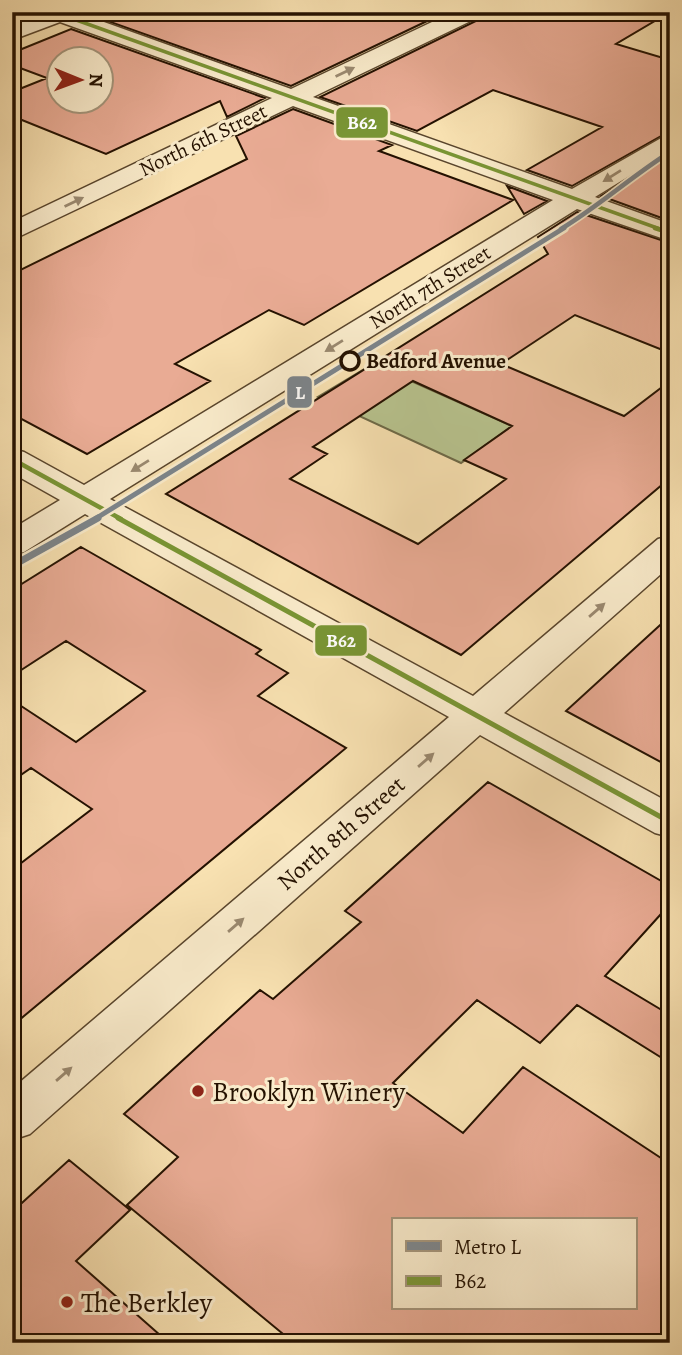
<svg xmlns="http://www.w3.org/2000/svg" width="682" height="1355" font-family="Alegreya,serif">
  <style>
    .green { fill: #b8c48f; stroke: #6e6a48; stroke-width: 2 }
    .building { fill: #e9ab94; stroke: #241100; stroke-width: 2; fill-rule: evenodd }
    .lines { fill: none; stroke-linecap: round; stroke-linejoin: round }
    .street-casing { stroke: #59452c; stroke-width: 3 }
    .street { fill: #faeccc; fill-rule: evenodd }
    .bus-1-far2-casing { stroke: #faeccc; stroke-width: 7 }
    .bus-1-far1-casing { stroke: #faeccc; stroke-width: 9 }
    .bus-1-casing { stroke: #faeccc; stroke-width: 10 }
    .bus-1-far2 { stroke: #799534; stroke-width: 3.5 }
    .bus-1-far1 { stroke: #799534; stroke-width: 4.5 }
    .bus-1 { stroke: #799534; stroke-width: 5 }
    .metro-1-far2-casing { stroke: #faeccc; stroke-width: 8 }
    .metro-1-far1-casing { stroke: #faeccc; stroke-width: 10 }
    .metro-1-casing { stroke: #faeccc; stroke-width: 12 }
    .metro-1-far2 { stroke: #7c858c; stroke-width: 4.5 }
    .metro-1-far1 { stroke: #7c858c; stroke-width: 5 }
    .metro-1 { stroke: #7c858c; stroke-width: 7 }
    .oneway { fill: #9a8970 }
    .stop-dot { fill: #faeccc; stroke: #241100; stroke-width: 3.5 }
    .poi-dot { fill: #8f2418; stroke: #faeccc; stroke-width: 2.5 }
    .labels { text-anchor: middle; stroke-width: 6; stroke-linejoin: round; paint-order: stroke }
    .far-street-label { font-size: 21px; fill: #241100; stroke: #faeccc }
    .far-stop-label { font-size: 21px; font-weight: bold; fill: #241100; stroke: #faeccc; text-anchor: start }
    .street-label { font-size: 24px; fill: #241100; stroke: #faeccc }
    .near-poi-label { font-size: 28px; fill: #241100; stroke: #faeccc; text-anchor: start }
    .line-badge { stroke: #faeccc; stroke-width: 2.5 }
    .badge-label { font-size: 19px; text-anchor: middle; font-weight: bold; fill: #fff }
  </style>
  <rect width="100%" height="100%" fill="#f8e1b1"/>
  <filter id="stains"><feTurbulence type="fractalNoise" baseFrequency=".00286" numOctaves="4"/><feColorMatrix values="0 0 0 0 .2 0 0 0 0 .09 0 0 0 0 .02 0 0 0 .5 -.17"/></filter>
  <radialGradient id="worn" r=".72"><stop offset=".6" stop-color="#630" stop-opacity="0"/><stop offset="1" stop-color="#630" stop-opacity=".3"/></radialGradient>
  <path class="green" d="M373,364L512,426L461,463L318,397Z"/>
  <path class="building" d="M113,12H446L291,86L99,18Z
    M484,12H670L616,44L670,60V131L572,186L527,170L602,127L493,90L417,131L320,97L480,19Z
    M71,29L265,98L227,117L220,101L106,154L12,116V92L47,78L12,65V53ZM60,60H102V102H60Z
    M293,109L392,145L379,151L382,152L513,200L304,325L269,310L175,364L210,381L87,454L12,414V274L247,159L236,136Z
    M670,154V221L601,196Z
    M507,186L547,201L524,214Z
    M577,212L670,243V353L575,315L501,364L624,416L670,381V478L461,655L166,494L548,254L538,237ZM413,381L512,426L464,460L506,479L418,544L290,479L327,454L313,447Z
    M81,547L261,650L256,654L288,673L258,696L346,748L12,1026V870L92,809L31,768L12,781V700L76,742L145,691L66,641L12,676V590Z
    M670,616V767L566,711Z
    M488,782L670,886V904L605,976L670,1015V1063L577,1005L540,1043L477,1000L393,1083L463,1133L523,1067L670,1164V1343H294L127,1205L178,1157L124,1114L260,990L273,999L361,922L345,911ZM393,1220H635V1308H393Z
    M69,1160L130,1210L76,1261L169,1343H12V1212Z"/>
  <g class="lines">
    <defs>
      <path id="street" d="M76,12L291,89L453,12H482L479,17L313,97L572,189L670,133V151L595,197L670,224V241L577,209L110,499L473,696L658,539L670,536V566L504,713L670,803V837L655,833L480,735L30,1134L12,1140V1089L449,717L85,514L24,552L12,555V529L60,500L12,473V449L24,452L84,485L553,200L293,106L12,240V222L272,98L60,22L12,40V25L42,12Z"/>
    </defs>
    <use href="#street" class="street-casing"/>
    <use href="#street" class="street"/>
    <defs>
      <path id="bus-1-far2" d="M54,12L660,229"/>
      <path id="bus-1-far1" d="M655,228L670,233
        M12,459L121,519"/>
      <path id="bus-1" d="M118,518L670,822"/>
    </defs>
    <use href="#bus-1-far2" class="bus-1-far2-casing"/>
    <use href="#bus-1-far1" class="bus-1-far1-casing"/>
    <use href="#bus-1" class="bus-1-casing"/>
    <use href="#bus-1-far2" class="bus-1-far2"/>
    <use href="#bus-1-far1" class="bus-1-far1"/>
    <use href="#bus-1" class="bus-1"/>
    <defs>
      <path id="metro-1-far2" d="M561,229C599,206 632,176 670,152"/>
      <path id="metro-1-far1" d="M95,519L564,228"/>
      <path id="metro-1" d="M12,566L98,518"/>
    </defs>
    <use href="#metro-1-far2" class="metro-1-far2-casing"/>
    <use href="#metro-1-far1" class="metro-1-far1-casing"/>
    <use href="#metro-1" class="metro-1-casing"/>
    <use href="#metro-1-far2" class="metro-1-far2"/>
    <use href="#metro-1-far1" class="metro-1-far1"/>
    <use href="#metro-1" class="metro-1"/>
  </g>
  <defs><path id="oneway-solid" d="M-6-.8H1V-3.2L6.5 0L1 3.2V.8H-6Z" transform="scale(1.75)"/></defs>
  <g class="oneway">
    <use href="#oneway-solid" transform="translate(345 72) rotate(-26)"/>
    <use href="#oneway-solid" transform="translate(612 176) rotate(148)"/>
    <use href="#oneway-solid" transform="translate(74 202) rotate(-26)"/>
    <use href="#oneway-solid" transform="translate(334 346) rotate(148)"/>
    <use href="#oneway-solid" transform="translate(140 466) rotate(148)"/>
    <use href="#oneway-solid" transform="translate(597 610) rotate(-41)"/>
    <use href="#oneway-solid" transform="translate(426 760) rotate(-41)"/>
    <use href="#oneway-solid" transform="translate(236 925) rotate(-41)"/>
    <use href="#oneway-solid" transform="translate(64 1074) rotate(-41)"/>
  </g>
  <circle class="stop-dot" cx="350" cy="361" r="9"/>
  <g class="poi-dot">
    <circle cx="198" cy="1091" r="7"/>
    <circle cx="67" cy="1302" r="7"/>
  </g>
  <g class="labels">
    <g class="far-street-label">
      <text transform="translate(203 140) rotate(-26)" y="7">North 6th Street</text>
      <text transform="translate(430 287) rotate(-32)" y="7">North 7th Street</text>
    </g>
    <g class="far-stop-label">
      <text x="366" y="368">Bedford Avenue</text>
    </g>
    <g class="street-label">
      <text transform="translate(341 833) rotate(-41)" y="8">North 8th Street</text>
    </g>
    <g class="near-poi-label">
      <text x="212" y="1101">Brooklyn Winery</text>
      <text x="81" y="1312">The Berkley</text>
    </g>
  </g>
  <g class="line-badge">
    <rect x="335" y="106" width="54" height="33" rx="7" fill="#799534"/>
    <rect x="286" y="375" width="27" height="34" rx="7" fill="#7c858c"/>
    <rect x="314" y="624" width="54" height="33" rx="7" fill="#799534"/>
  </g>
  <g class="badge-label">
    <text x="362" y="129">B62</text>
    <text x="300" y="399">L</text>
    <text x="341" y="647">B62</text>
  </g>
  <rect width="682" height="1355" fill="none" stroke="#f8e1b1" stroke-width="42"/>
  <rect x="14" y="14" width="654" height="1327" fill="none" stroke="#241100" stroke-width="3.5"/>
  <rect x="21" y="21" width="640" height="1313" fill="none" stroke="#241100" stroke-width="2"/>
  <rect x="392" y="1218" width="245" height="91" fill="#faeccc" stroke="#a4947a" stroke-width="2"/>
  <rect x="406" y="1241" width="35" height="10" fill="#7c858c" stroke="#a4947a" stroke-width="2"/>
  <text x="454" y="1254" font-size="21" fill="#241100">Metro L</text>
  <rect x="406" y="1276" width="35" height="10" fill="#799534" stroke="#a4947a" stroke-width="2"/>
  <text x="454" y="1288" font-size="21" fill="#241100">B62</text>
  <g transform="translate(80 80) rotate(91)"><circle r="33" fill="#faeccc" stroke="#a4947a" stroke-width="2"/>
  <path d="M0-5L12 26L0 18L-12 26Z" fill="#8f2418"/>
  <text y="-10" font-size="19" font-weight="bold" text-anchor="middle" fill="#241100">N</text>
  </g>
  <rect width="100%" height="100%" filter="url(#stains)"/>
  <rect width="100%" height="100%" fill="url(#worn)"/>
</svg>
